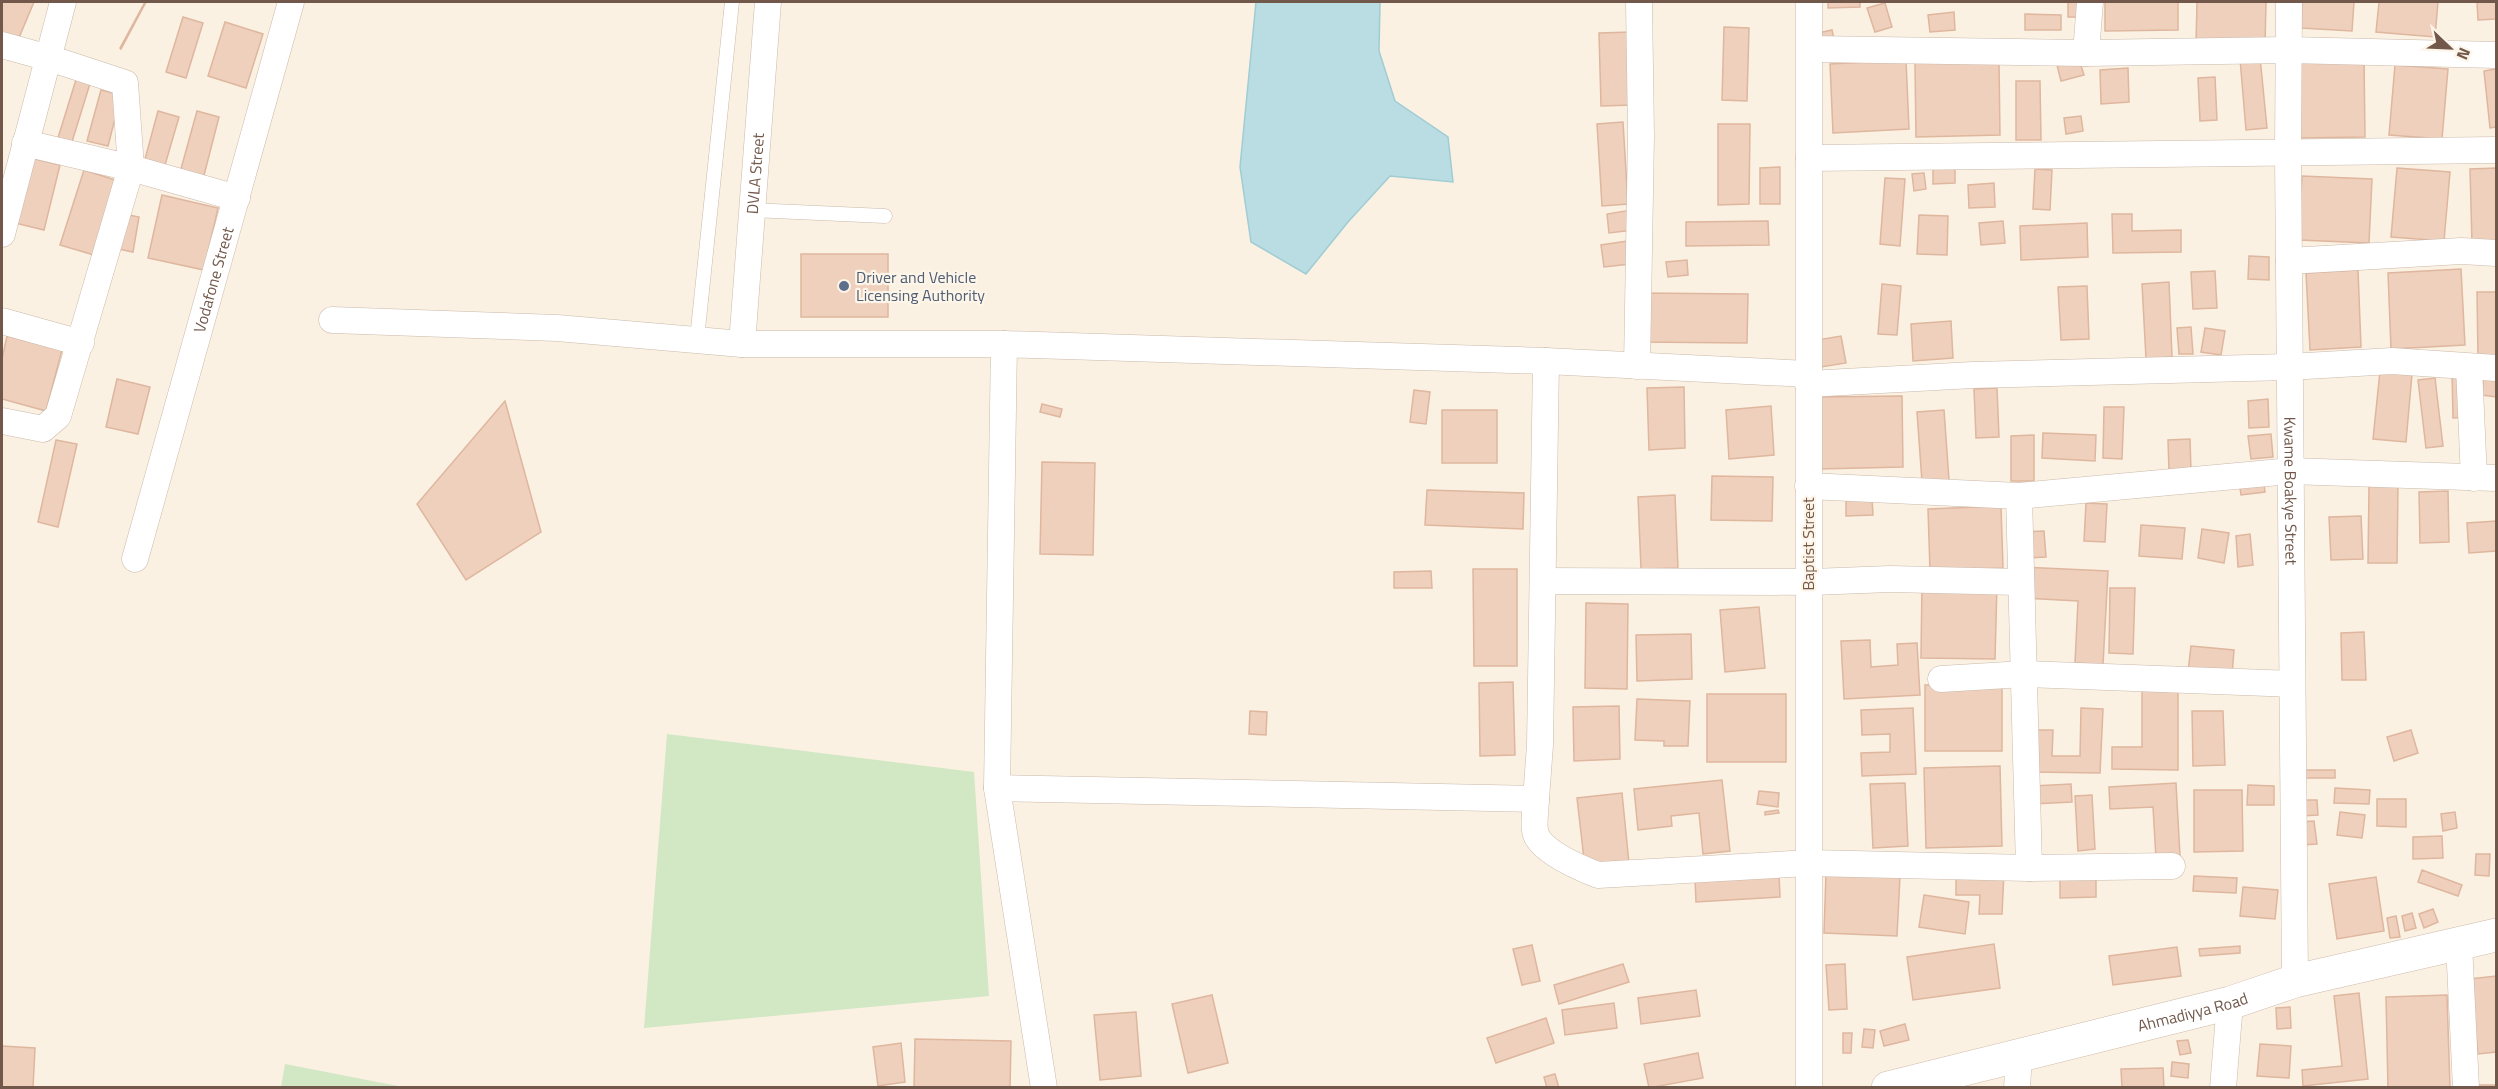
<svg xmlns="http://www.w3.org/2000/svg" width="2498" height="1089" font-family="'Titillium Web',sans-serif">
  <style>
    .green { fill: #d2e7c3 }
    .water { fill: #b9dde2; stroke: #a0ccd3; stroke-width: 1.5 }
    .building { fill: #eed0bd; stroke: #dfb69e; stroke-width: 1.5 }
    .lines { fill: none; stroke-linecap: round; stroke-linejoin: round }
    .lane-casing { stroke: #cbb9ab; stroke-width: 15 }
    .street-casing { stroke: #cbb9ab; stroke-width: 27 }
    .secondary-casing { stroke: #d0bbab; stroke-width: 34 }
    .lane { stroke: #fff; stroke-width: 14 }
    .street { stroke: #fff; stroke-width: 26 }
    .secondary { stroke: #fff; stroke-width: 33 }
    .service-dot { fill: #5c6f8a; stroke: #fef5e9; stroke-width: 2 }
    .labels { text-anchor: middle; stroke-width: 4.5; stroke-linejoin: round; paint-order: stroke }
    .street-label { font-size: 16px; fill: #71584b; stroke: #fef5e9 }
    .service-label { font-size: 16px; fill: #4e5e75; stroke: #fef5e9; text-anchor: start }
  </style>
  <rect width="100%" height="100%" fill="#faf1e3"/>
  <path class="green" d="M667,734L974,772L989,996L644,1028Z
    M285,1064L403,1087H281Z"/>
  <path class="water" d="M1256,2H1380L1379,51L1395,101L1448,137L1453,182L1390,176L1348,222L1306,274L1251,242L1240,167Z"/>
  <path class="building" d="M2,2H34L18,40L2,33Z
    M145,2H146L121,49L120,48Z
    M1828,2H1860V7L1828,8Z
    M2068,2H2084V17H2068Z
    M2105,2H2178V30L2105,31Z
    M2197,2H2266L2265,46L2196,44Z
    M2302,2H2354L2352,31L2301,28Z
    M2379,2H2438L2435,37L2376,32Z
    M2477,2H2496V19L2478,20Z
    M1885,3L1892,27L1875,32L1867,8Z
    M1954,12L1955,30L1930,32L1928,15Z
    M2025,14L2061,15V30H2025Z
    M183,17L203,23L186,78L166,72Z
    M225,22L263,34L246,88L208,76Z
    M1724,27L1749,28L1747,101L1722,100Z
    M1832,30L1835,43L1821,47L1818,33Z
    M1631,32L1633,105L1601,106L1599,33Z
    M2260,57L2267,128L2246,130L2240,59Z
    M2079,59L2084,75L2061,81L2057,65Z
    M2364,59L2365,137L2297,138V60Z
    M1906,60L1909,129L1833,133L1830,64Z
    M1999,62L2000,135L1916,137L1915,63Z
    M2395,65L2448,69L2442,139L2389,135Z
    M2128,68L2129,102L2101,104L2100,70Z
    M2496,69V127L2490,128L2484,71Z
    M79,70L93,74L71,145L57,141Z
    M2215,77L2217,120L2200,121L2198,78Z
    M2016,81H2040L2041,140H2016Z
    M101,90L121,95L108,146L87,141Z
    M158,111L179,117L165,165L145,159Z
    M197,111L219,117L202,183L179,176Z
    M2081,116L2083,131L2066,134L2064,118Z
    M1623,122L1628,204L1602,206L1597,124Z
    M1718,124H1750L1749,204L1718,205Z
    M31,158L60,165L44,230L15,223Z
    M1780,167V204H1760V168Z
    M1955,168V183L1933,184V169Z
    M2397,168L2450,172L2444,241L2391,237Z
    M2496,168V244H2472L2470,169Z
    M2035,169L2052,170L2050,210L2033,209Z
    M84,170L118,181L94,255L60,245Z
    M1924,173L1926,189L1914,191L1912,174Z
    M2302,176L2372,179L2369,243L2299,240Z
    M1885,178L1905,179L1900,246L1880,244Z
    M1994,183L1995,207L1969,208L1968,185Z
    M162,195L218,208L204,270L148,258Z
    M1631,210L1633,230L1609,233L1607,214Z
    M124,214L139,217L133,252L118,249Z
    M2112,214H2132V231L2181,230V252L2113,253Z
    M1919,215L1948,216L1947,255L1917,254Z
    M1768,221L1769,245L1686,246V222Z
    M2003,221L2005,243L1981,245L1979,223Z
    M2087,223L2088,257L2021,260L2020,226Z
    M1627,241L1630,264L1604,267L1601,245Z
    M801,254H888V317H801Z
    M2249,256L2269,257V280L2248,279Z
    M1687,260L1688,275L1668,277L1666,262Z
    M2461,269L2465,345L2391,349L2388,273Z
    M2358,270L2361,347L2310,350L2306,273Z
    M2215,271L2217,308L2193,309L2191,272Z
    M2169,282L2172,357L2146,359L2142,284Z
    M1882,284L1901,286L1897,335L1878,334Z
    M2087,286L2089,339L2061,340L2058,287Z
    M2477,292H2496V357H2478Z
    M1638,293L1748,294L1747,343L1638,342Z
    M1951,321L1953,358L1913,361L1911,324Z
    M2191,327L2193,354H2179L2177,328Z
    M2205,328L2225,331L2221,355L2201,352Z
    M7,336L62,350L46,411L2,399V359Z
    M1841,336L1846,363L1821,367L1817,340Z
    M2380,371L2412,374L2406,442L2373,439Z
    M2465,371L2466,417L2453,418L2452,372Z
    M2484,372L2496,374V397L2482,395Z
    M2435,378L2443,446L2426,448L2418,380Z
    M117,379L150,387L138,434L106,427Z
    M1684,387L1685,448L1649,450L1647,388Z
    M1997,388L1999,437L1976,438L1974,389Z
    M1414,390L1430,392L1426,424L1410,422Z
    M1902,396L1903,467L1819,469L1818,397Z
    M2268,399L2269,427L2249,428L2248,401Z
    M505,401L541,532L466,580L417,504Z
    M1042,404L1062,409L1060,417L1040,412Z
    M1771,406L1774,455L1729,459L1726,410Z
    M2104,407H2124L2122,459L2103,458Z
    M1442,410H1497V463H1442Z
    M1944,410L1949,480L1922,482L1917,412Z
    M2043,433L2096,435L2095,461L2042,458Z
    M2271,434L2273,457L2251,459L2248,436Z
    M2034,435V481H2011V436Z
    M2190,439L2191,471L2169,472L2168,440Z
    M56,440L77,444L58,527L38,522Z
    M1042,462L1095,463L1093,555L1040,554Z
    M1712,476L1773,477L1772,521L1711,520Z
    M2263,477L2265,492L2241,495L2239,481Z
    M2369,486H2398L2397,563H2368Z
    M1427,490L1524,493L1523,529L1425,525Z
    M2448,491L2449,542L2420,543L2419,492Z
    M1675,495L1678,568L1641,569L1638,497Z
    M1872,499L1873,515L1846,516V500Z
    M2086,503L2107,504L2105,542L2084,541Z
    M2001,506L2003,568L1930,571L1928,509Z
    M2361,516L2363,559L2331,560L2329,517Z
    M2496,521V551L2469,553L2467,523Z
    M2141,525L2185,528L2182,559L2139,556Z
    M2202,529L2229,533L2224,563L2198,558Z
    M2044,531L2046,557L2026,558L2024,532Z
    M2250,534L2253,565L2238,567L2236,536Z
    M2024,567L2108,571L2103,665L2075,663L2078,601L2023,598Z
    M1473,569H1517V666H1474Z
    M1431,571L1432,588H1394V572Z
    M1922,583L1997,584L1995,659L1921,658Z
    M2110,588H2135L2133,654L2109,653Z
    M1586,603L1628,604L1627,689L1585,688Z
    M1759,607L1765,668L1725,672L1720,610Z
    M2364,632L2366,680H2342L2341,633Z
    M1691,634L1692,679L1637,681L1636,635Z
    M1870,640L1871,667L1898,665L1897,644L1917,643L1920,695L1844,699L1841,641Z
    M2191,646L2234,650L2232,676L2188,672Z
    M1513,682L1515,755L1480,756L1479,683Z
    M1925,685H2002V751H1925Z
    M2142,689H2178V770L2112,769V747H2142Z
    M1707,694H1786V762H1707Z
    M1637,699L1690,701L1688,746H1664V741L1635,740Z
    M1619,706L1620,759L1574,761L1573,707Z
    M1913,708L1916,774L1862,776L1861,753L1890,752V734L1862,735L1861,710Z
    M2081,708L2103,709L2100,773L2030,772L2031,730H2053L2052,756H2080Z
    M1250,711L1267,712L1266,735L1249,734Z
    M2192,711H2223L2225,765L2193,766Z
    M2411,730L2418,753L2394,761L2387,737Z
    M2000,766L2002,846L1926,848L1924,768Z
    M2306,770H2335V778H2306Z
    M1722,780L1730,851L1703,854L1699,813L1671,816L1672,826L1638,830L1634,789Z
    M1905,783L1908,846L1873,848L1870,784Z
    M2176,783L2180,856L2156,858L2153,807L2110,809L2109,787Z
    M2071,784L2072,802L2032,804L2031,786Z
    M2248,785L2274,786V805H2247Z
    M2335,788L2370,790L2369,804L2334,803Z
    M2194,790H2242L2243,851L2194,852Z
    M1759,791L1779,793L1778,807L1757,804Z
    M1622,793L1629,863L1585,868L1577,798Z
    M2092,795L2095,849L2078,851L2075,796Z
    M2377,799H2406V827L2377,826Z
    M2302,800H2317L2318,815L2302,816Z
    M1778,810L1779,813L1765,815V812Z
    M2340,812L2365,815L2362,838L2337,835Z
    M2455,812L2457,828L2443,831L2441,814Z
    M2314,821L2317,844L2302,845L2300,822Z
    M2442,836L2443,858L2413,859V837Z
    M2476,854H2490L2489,876L2475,875Z
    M2422,870L2462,885L2458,896L2418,882Z
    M1956,871L2004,872L2002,914H1979L1980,895H1956Z
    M1826,873L1900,876L1897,936L1824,933Z
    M1779,874L1780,897L1696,902L1695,879Z
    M2060,876H2096V897L2060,898Z
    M2194,876L2237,878L2236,893L2193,891Z
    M2376,877L2384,931L2337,939L2329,884Z
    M2243,887L2278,890L2275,919L2240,916Z
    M1924,895L1969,902L1965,934L1919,927Z
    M2433,909L2438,922L2424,928L2419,914Z
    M2412,913L2416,928L2405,931L2402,916Z
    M2396,916L2400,937L2390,938L2387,918Z
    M1994,944L2000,988L1913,1000L1907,957Z
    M1532,945L1540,981L1522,985L1513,949Z
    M2240,946V953L2200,956L2199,949Z
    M2177,947L2181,976L2113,985L2109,956Z
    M1623,964L1629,982L1559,1004L1554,985Z
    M1845,964L1847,1009L1829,1010L1826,965Z
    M2496,976V1052L2478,1054L2470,979Z
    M1696,990L1700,1016L1641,1024L1638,998Z
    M2359,993L2368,1079L2303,1086L2302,1070L2342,1066L2334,996Z
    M1212,995L1228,1063L1188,1073L1172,1004Z
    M2447,995L2450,1088H2388L2386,997Z
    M1614,1003L1617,1028L1565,1035L1562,1010Z
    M2290,1007L2291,1028L2277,1029L2276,1008Z
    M1136,1012L1141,1076L1100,1080L1094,1015Z
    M1546,1018L1554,1043L1496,1063L1487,1038Z
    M1905,1024L1909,1040L1884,1046L1880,1031Z
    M1864,1029L1875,1030L1873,1048L1862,1047Z
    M1843,1033H1852L1851,1053H1843Z
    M915,1039L1011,1041L1010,1088H914Z
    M2188,1040L2191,1053L2180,1055L2177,1041Z
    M901,1043L905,1082L878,1086L873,1047Z
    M2260,1044L2291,1046L2289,1078L2257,1076Z
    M2,1046L35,1048L33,1088H2Z
    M1698,1053L1703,1078L1649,1088L1644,1064Z
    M2172,1062L2189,1064L2188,1078L2171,1076Z
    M2163,1068L2164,1088H2122L2121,1069Z
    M1555,1074L1559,1088H1547L1544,1077Z
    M2477,1085H2496V1088H2476Z"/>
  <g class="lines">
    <defs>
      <path id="lane" d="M752,210L885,216
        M697,339L732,2"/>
      <g id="street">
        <path id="s1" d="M2289,2L2288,153L2295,981"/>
        <path d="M2,45L49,58L125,83L131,168L58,416L43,429L2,421"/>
        <path d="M1810,49L2086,53L2289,50L2496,55"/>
        <path d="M2086,53L2090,2"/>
        <path d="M25,143L131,168L237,198"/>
        <path d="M1809,158L2496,150"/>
        <path d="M2,234L63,2"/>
        <path d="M2289,261L2461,251L2496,253"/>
        <path d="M332,320L557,328L742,344H1004"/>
        <path d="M2,321L81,343"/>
        <path id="s2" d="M742,344L768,2"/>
        <path d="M1637,366L1641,135L1639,2"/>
        <path d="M2469,367L2474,478"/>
        <path d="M1808,384L1973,375L2289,367L2392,361L2496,368"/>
        <path d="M1808,486L2019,496L2290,471L2496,478"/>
        <path d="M2019,496L2029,868"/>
        <path id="s3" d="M135,559L291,2"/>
        <path d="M1543,581L1812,582L1890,579L2020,582"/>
        <path d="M1941,679L2024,674L2292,684"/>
        <path d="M997,788L1536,799L1540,745L1546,361"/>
        <path d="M1536,799C1536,810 1532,827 1537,837C1547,854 1580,868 1598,875L1809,863L2029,868L2172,866"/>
        <path d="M2459,944L2466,1088"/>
        <path d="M1044,1088L997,788L1004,344L1546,361L1808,374"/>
        <path d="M1809,1088V2"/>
        <path d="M2017,1088L2019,1055"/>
        <path d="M2223,1088L2230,1003"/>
      </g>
      <g id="secondary">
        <path id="s4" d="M1888,1088L2230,1003L2295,981L2496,935"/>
      </g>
    </defs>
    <use href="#lane" class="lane-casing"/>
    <use href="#street" class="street-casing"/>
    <use href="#secondary" class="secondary-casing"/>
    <use href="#lane" class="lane"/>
    <use href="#street" class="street"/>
    <use href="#secondary" class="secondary"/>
  </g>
  <circle class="service-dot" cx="844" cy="286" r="6"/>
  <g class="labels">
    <g class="street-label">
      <text dy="6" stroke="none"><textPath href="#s2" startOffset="171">DVLA Street</textPath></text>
      <text dy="6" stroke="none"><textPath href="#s3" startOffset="290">Vodafone Street</textPath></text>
      <text dy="6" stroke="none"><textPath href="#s1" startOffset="489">Kwame Boakye Street</textPath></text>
      <text transform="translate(1808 544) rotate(-90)" y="6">Baptist Street</text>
      <text dy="6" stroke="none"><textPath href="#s4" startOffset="314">Ahmadiyya Road</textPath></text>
    </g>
    <g class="service-label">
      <text x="856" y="283">Driver and Vehicle<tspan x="856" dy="18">Licensing Authority</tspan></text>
    </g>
  </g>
  <rect width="2498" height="1089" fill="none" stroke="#71584b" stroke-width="6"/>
  <g transform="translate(2450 48) rotate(113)" stroke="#fef5e9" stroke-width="4.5" paint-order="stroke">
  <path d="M0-4.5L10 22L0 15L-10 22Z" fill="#71584b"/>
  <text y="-9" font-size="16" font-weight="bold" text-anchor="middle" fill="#71584b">N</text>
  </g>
</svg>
